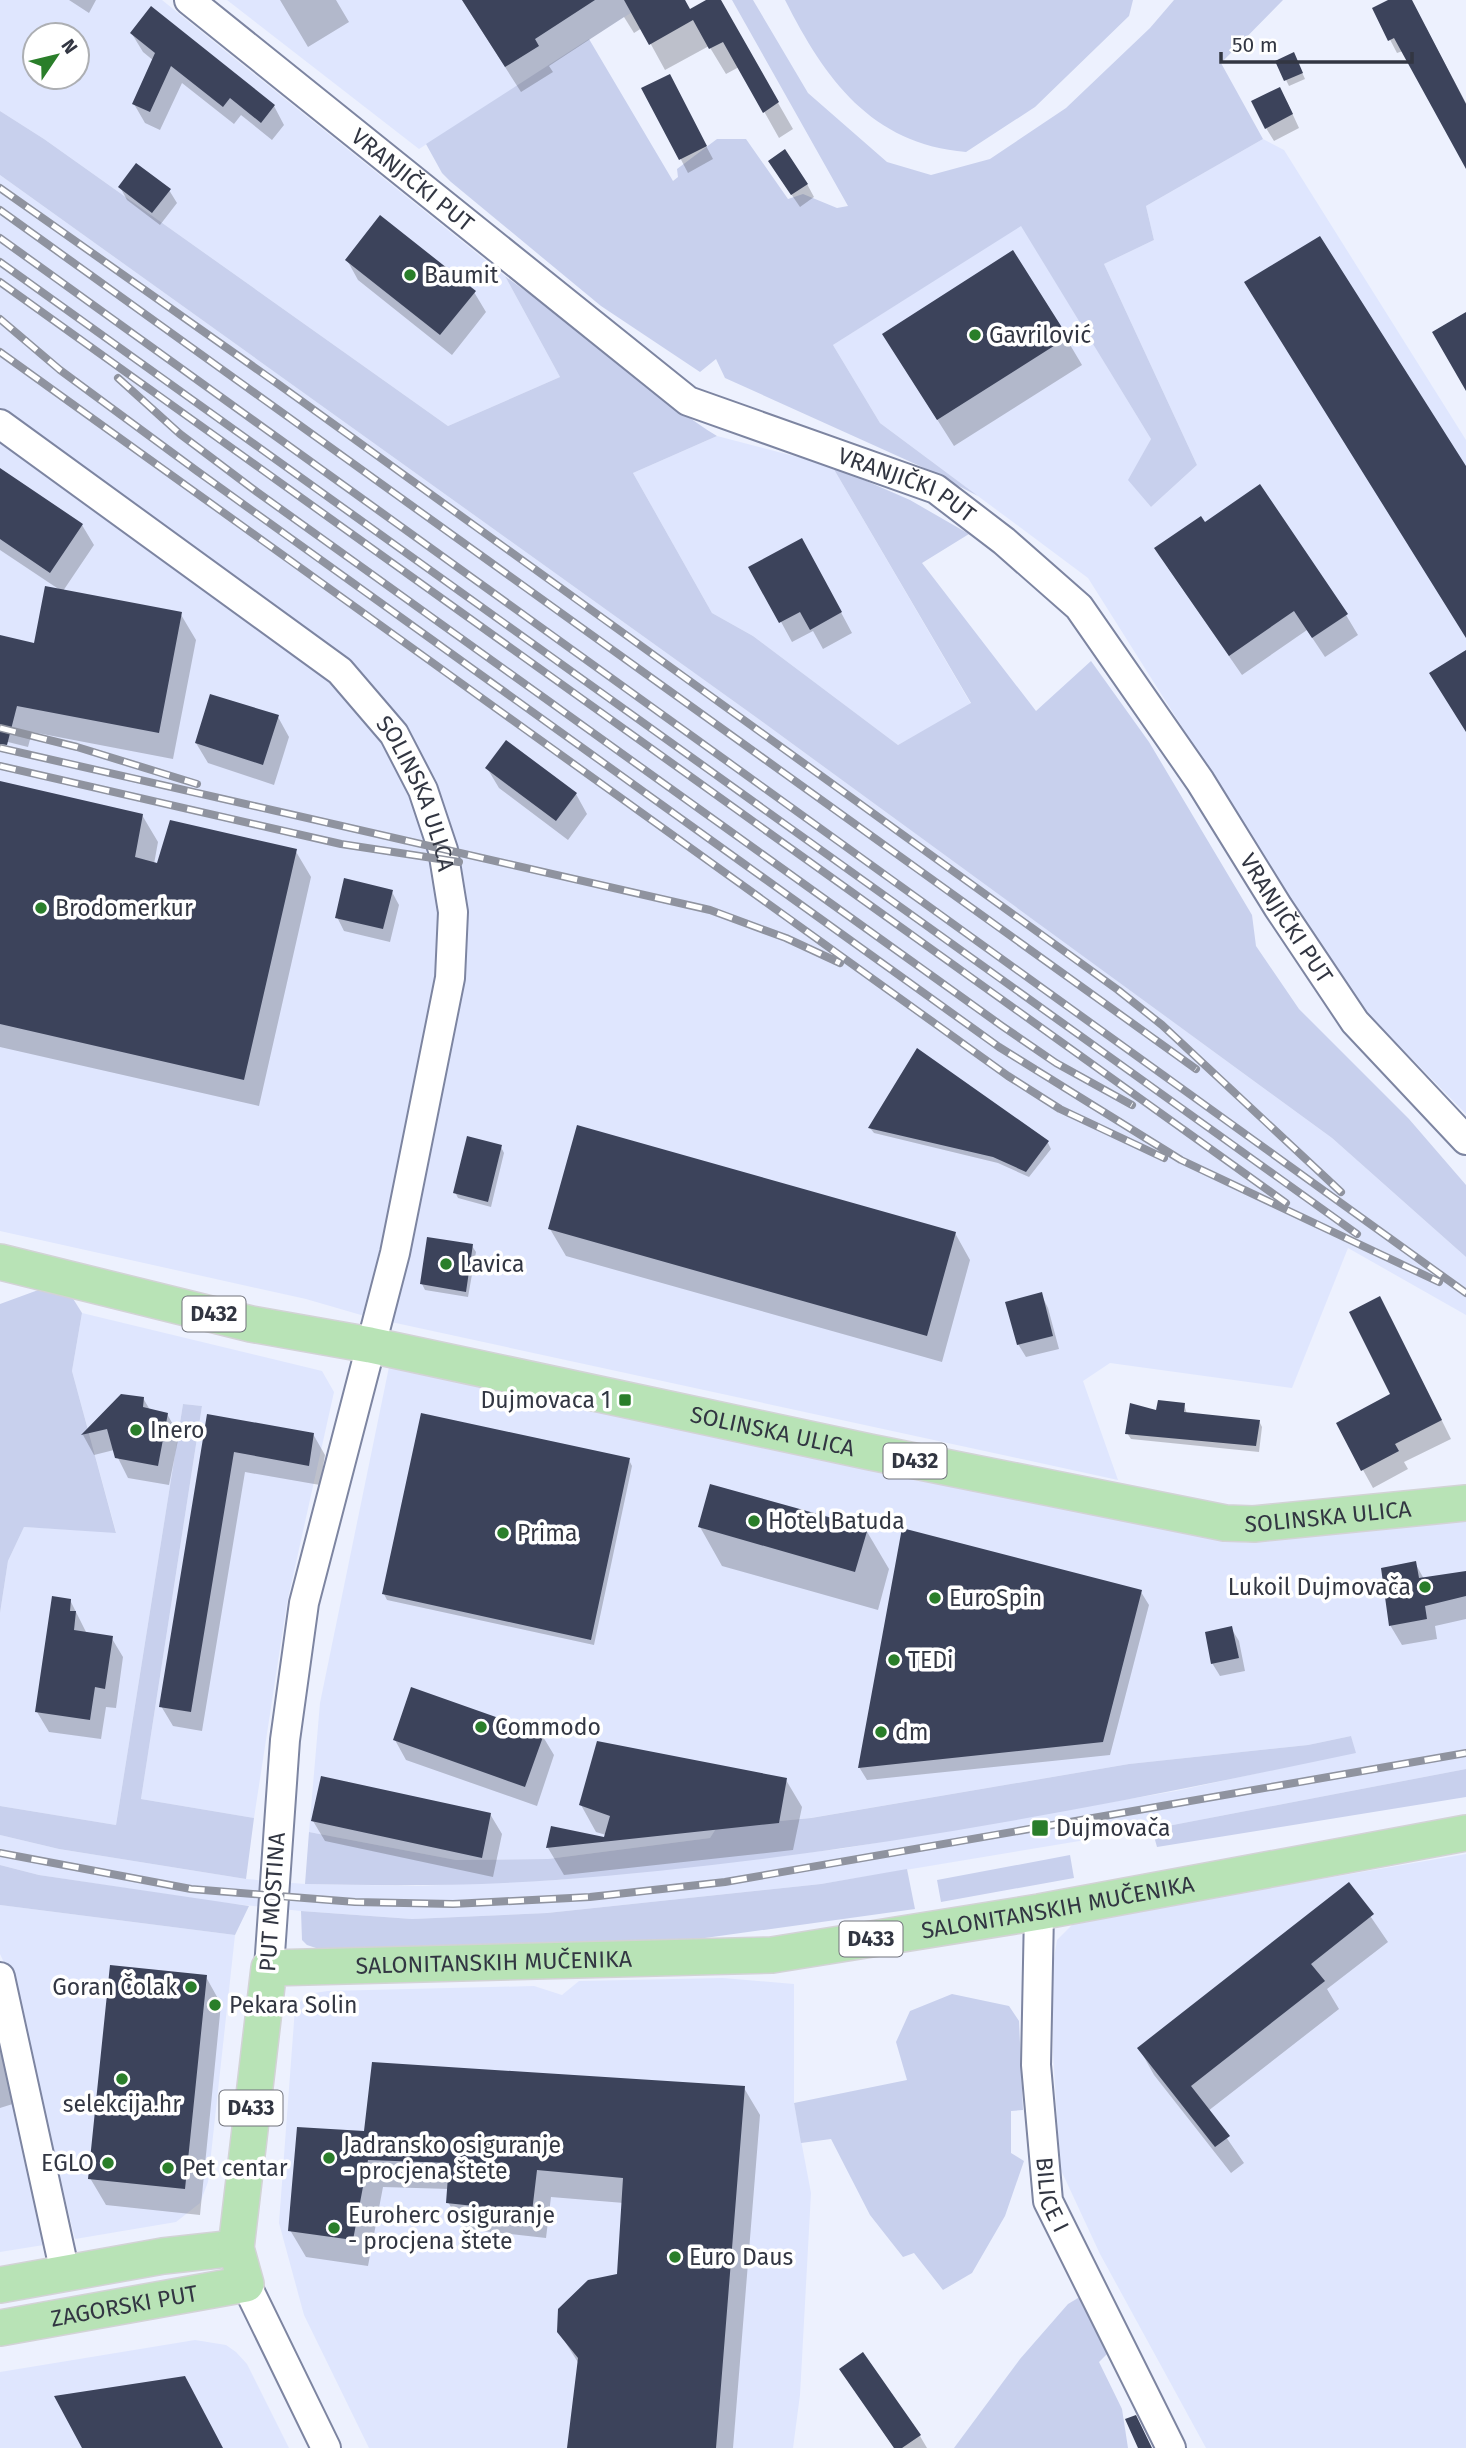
<svg xmlns="http://www.w3.org/2000/svg" width="1466" height="2448" font-family="'Fira Sans',sans-serif">
  <style>
    .built { fill: #dfe6fe; fill-rule: evenodd }
    .green { fill: #c8d0ed }
    .shadow { fill: #0003 }
    .building { fill: #3c435b }
    .lines { fill: none; stroke-linecap: round; stroke-linejoin: round }
    .minor-casing { stroke: #7d85a1; stroke-width: 32 }
    .major-casing { stroke: #d2d3d5; stroke-width: 38 }
    .minor { stroke: #fff; stroke-width: 28 }
    .major { stroke: #b8e3b6; stroke-width: 35 }
    .rail-casing { stroke: #8f939f; stroke-width: 8 }
    .rail { stroke: #fff; stroke-width: 5; stroke-dasharray: 16; stroke-linecap: butt }
    .poi-dot { fill: #2a7e2a; stroke: #fff; stroke-width: 2.5 }
    .labels { text-anchor: middle; stroke-width: 7; stroke-linejoin: round; paint-order: stroke }
    .shield { fill: #fff; stroke: #70727b; stroke-width: 2 }
    .shield-label { font-size: 21px; font-weight: bold; fill: #323642 }
    .street-label { font-size: 23px; fill: #323642; stroke: #fff }
    .poi-label { font-size: 23px; fill: #323642; stroke: #fff; text-anchor: start }
  </style>
  <rect width="100%" height="100%" fill="#edf1fe"/>
  <path class="built" d="M0,0H162L505,276L560,377L448,426L44,139L0,111ZM35,35H77V77H35Z
    M227,0H651L419,149Z
    M1263,139L1284,150L1466,440V1114L1371,1017L1266,860L1088,578L880,423L833,345L1021,225L1151,439L1129,480L1151,507L1197,465L1104,264L1154,240L1146,206Z
    M0,175L753,715L1332,1138L1466,1257V1315L1348,1248L1292,1388L1110,1363L1083,1381L1118,1480L368,1317L306,1299L0,1231Z
    M717,436L832,466L971,704L898,745L753,636L712,613L633,473Z
    M82,1313L322,1371L334,1392L287,1603L254,1818L141,1799L202,1406L183,1404L116,1825L0,1806V1613L8,1561L24,1527L116,1532L72,1371Z
    M389,1367L1161,1528L1247,1543L1466,1519V1769L1152,1829L821,1884L547,1913L412,1919L301,1911L216,1902L39,1875L0,1865V1835L59,1849L246,1879L305,1884L416,1886L556,1880L840,1849L1176,1791L1355,1752L1351,1736L1308,1745L1129,1764L810,1818L717,1827L710,1838L548,1859L456,1860L309,1832L320,1703Z
    M1466,1854V2448H1206L1100,2254L1060,2168L1053,2052V1965L1057,1940L1074,1923L1100,1917Z
    M0,1905L235,1935L208,2182L200,2203L176,2222L75,2239L7,1969L0,1954Z
    M723,1978L794,1984V2103L811,2193L800,2395L793,2448H369L304,2315L279,2223L295,2008L307,1994L328,1991L534,1986L562,1995L579,1981Z
    M0,2015L50,2244L0,2252Z
    M195,2340L226,2345L236,2352L247,2364L289,2448H0V2372Z"/>
  <path class="green" d="M732,0H753L808,93L887,162L931,175L990,159L1066,108L1150,28L1174,0H1283L1221,63L1263,139L1146,206L1154,240L1104,264L1197,465L1151,507L1128,480L1151,439L1021,226L833,345L880,423L978,496L922,467L725,378L716,359L700,372L601,306L451,182L442,173L426,144L589,39L673,181L678,177L677,169L717,139H746L788,199L803,194L837,208L848,206Z
    M785,0H1133L1129,16L1035,107L966,152C871,144 825,79 785,0Z
    M0,111L44,139L448,426L560,377L505,276C525,292 547,305 567,320C618,358 663,403 717,436L633,473L712,613L753,636L898,745L971,703L832,466L910,500L969,534L922,563L1036,711L1091,661L1149,742L1252,915L1256,946L1299,1009L1409,1119L1466,1185V1257L1332,1138L753,715L0,175Z
    M41,1289L72,1297L82,1313L72,1371L116,1533L24,1527L8,1561L0,1613V1304Z
    M183,1404L202,1406L141,1799L254,1818L246,1879L59,1849L0,1835V1806L116,1825Z
    M1351,1736L1356,1753C1092,1809 825,1860 556,1880C472,1886 389,1886 305,1884L309,1832L456,1860L548,1859L710,1838L717,1827L811,1818L1129,1764L1308,1745Z
    M1466,1769V1797L1157,1847L1152,1829Z
    M1070,1855L1074,1878L941,1902L937,1880Z
    M0,1865L39,1875L249,1906L235,1935L0,1905Z
    M907,1869L915,1909L676,1942L422,1949H319L307,1945L302,1940L301,1911L412,1919L547,1913L821,1884Z
    M952,1994L1009,2006L1019,2021L1023,2110L1011,2111V2153L1024,2161L1005,2216L972,2273L943,2290L914,2253L903,2257L870,2215L831,2139L801,2143L794,2103L907,2080L896,2042L910,2011Z
    M1078,2298L1088,2301L1113,2348L1099,2362L1122,2409L1128,2448H954L1020,2359L1068,2304Z"/>
  <path class="shadow" d="M69,0H96L89,13Z
    M280,0H336L349,22L308,47Z
    M462,0H685L689,11L709,0H719L793,129L779,138L739,67L726,74L709,46L665,70L642,28L634,33L624,17L549,66L553,72L521,92Z
    M1392,0H1411L1466,103V165L1403,51L1397,53L1374,9Z
    M132,34L274,106L284,125L272,140L241,115L234,124L182,83L160,130L145,123L134,104L154,61L143,52Z
    M1297,61L1305,79L1289,86L1277,62Z
    M644,89H676L713,159L688,173Z
    M1287,102L1299,128L1274,141L1266,128Z
    M778,175L807,184L814,197L800,207Z
    M120,187L169,190L177,203L160,225L127,200Z
    M347,260L474,292L486,312L452,355L358,280Z
    M1066,338L1082,365L954,446L900,361Z
    M0,470L82,525L94,545L63,591L180,613L196,640L173,759L32,732L28,747L0,740V636L35,645L60,590L0,550Z
    M1204,524L1346,615L1358,635L1325,657L1307,630L1242,675L1168,568Z
    M813,560L852,633L823,649L813,631L792,642L751,567Z
    M278,717L289,737L274,785L208,763L196,743Z
    M487,768L576,794L587,814L568,840L499,788Z
    M0,783L142,815L158,842L154,864L295,850L311,877L259,1106L0,1047Z
    M392,892L399,905L390,942L344,931L337,917Z
    M917,1051L1048,1143L1051,1149L1029,1177L998,1163L874,1133L870,1128Z
    M501,1147L504,1153L491,1207L458,1198L455,1192Z
    M550,1229L955,1233L970,1260L942,1362L566,1256Z
    M472,1246L476,1252L468,1297L425,1290L422,1284Z
    M1041,1294L1048,1308L1059,1349L1026,1357L1018,1344Z
    M1390,1316L1451,1439L1404,1462L1408,1469L1373,1488L1363,1470L1393,1394Z
    M121,1395L143,1398L150,1410L167,1414L179,1435L169,1485L128,1478L114,1450L94,1455L83,1435Z
    M1184,1404L1187,1414L1259,1421L1262,1427L1259,1452L1131,1439L1127,1433L1158,1412Z
    M209,1416L313,1434L325,1455L320,1485L245,1472L202,1731L173,1726L161,1706Z
    M629,1460L632,1466L594,1645L387,1600L384,1594Z
    M700,1527L866,1530L889,1569L878,1610L722,1566Z
    M1415,1563L1424,1579L1466,1573V1563V1619L1435,1626L1437,1639L1402,1645L1390,1625Z
    M1141,1592L1149,1605L1110,1755L867,1780L859,1767Z
    M70,1600L87,1634L111,1637L123,1657L116,1708L106,1707L101,1739L49,1732L37,1712Z
    M1231,1628L1239,1641L1245,1671L1220,1676L1212,1663Z
    M542,1735L554,1755L537,1806L406,1760L395,1740Z
    M786,1780L802,1807L793,1850L564,1875L548,1848L552,1828L605,1839L606,1835L596,1832L581,1805Z
    M490,1814L502,1834L493,1877L325,1841L313,1821Z
    M1349,1885L1388,1942L1327,1989L1339,2009L1208,2111L1244,2163L1231,2173L1154,2075L1139,2048Z
    M206,1977L221,2004L200,2215L106,2205L90,2178Z
    M0,2018L19,2102L0,2108Z
    M744,2088L760,2115L733,2448H569L579,2364L559,2332L619,2275L624,2203L551,2197L546,2238L464,2229L448,2202L449,2189L383,2187L368,2266L306,2257L290,2230L366,2133Z
    M842,2369L920,2436L927,2448H894Z"/>
  <path class="building" d="M462,0H595L535,39L539,46L505,67Z
    M624,0H685L690,9L706,0H721L779,102L763,113L723,42L709,49L693,20L649,45Z
    M1388,0H1412L1466,104V169L1394,38L1388,41L1372,8Z
    M151,6L275,105L261,123L230,98L223,107L171,66L150,112L132,104L155,53L130,33Z
    M1294,52L1303,73L1284,81L1275,61Z
    M670,74L707,146L679,160L641,88Z
    M1280,87L1293,114L1265,129L1251,101Z
    M785,149L808,184L791,195L768,161Z
    M136,163L171,189L152,213L118,187Z
    M380,215L476,291L440,335L345,260Z
    M1320,236L1466,466V638L1244,282Z
    M1013,250L1068,337L937,420L882,334Z
    M1466,312V391L1432,332Z
    M0,468L83,524L50,573L0,539Z
    M1260,484L1348,614L1312,638L1294,611L1229,656L1154,548L1201,516L1205,522Z
    M802,538L842,612L810,630L800,612L779,623L748,567Z
    M45,586L182,612L159,733L17,706L7,745L0,744V635L34,643Z
    M1466,650V732L1429,673Z
    M210,694L279,715L263,765L195,743Z
    M506,740L577,793L556,821L485,768Z
    M0,781L143,814L135,857L157,863L170,820L297,849L244,1080L0,1024Z
    M344,878L393,890L383,929L335,918Z
    M917,1048L1049,1141L1026,1172L993,1157L868,1128Z
    M577,1125L956,1232L927,1336L548,1229Z
    M467,1136L502,1145L488,1202L453,1193Z
    M427,1237L473,1244L466,1292L420,1284Z
    M1042,1292L1053,1336L1017,1345L1005,1302Z
    M1380,1296L1442,1420L1395,1444L1399,1451L1361,1471L1336,1423L1390,1394L1349,1312Z
    M121,1394L144,1397L143,1407L168,1413L158,1466L115,1458L107,1429L81,1435Z
    M1158,1400L1185,1403L1184,1412L1260,1420L1256,1446L1125,1434L1130,1403L1156,1410Z
    M421,1413L630,1458L591,1640L382,1594Z
    M207,1414L314,1433L309,1466L234,1452L191,1712L159,1707Z
    M710,1484L868,1528L855,1572L698,1527Z
    M902,1528L1142,1590L1103,1742L858,1768Z
    M1416,1561L1419,1578L1466,1571V1596L1425,1606L1427,1619L1389,1626L1381,1568Z
    M52,1596L71,1599L70,1611H76L74,1630L113,1636L105,1689L95,1687L90,1720L35,1712Z
    M1232,1626L1239,1658L1211,1664L1205,1632Z
    M411,1687L544,1734L525,1787L393,1740Z
    M597,1741L787,1778L779,1823L546,1848L551,1826L604,1837L610,1816L579,1805Z
    M321,1776L491,1813L482,1858L311,1821Z
    M1349,1882L1374,1914L1311,1964L1325,1981L1191,2086L1230,2136L1215,2147L1137,2048Z
    M110,1965L207,1975L185,2189L88,2179Z
    M372,2062L745,2086L716,2448H567L578,2358L557,2332L558,2309L588,2280L617,2274L623,2178L537,2170L532,2212L446,2203L449,2163L368,2160L353,2240L288,2231L297,2127L364,2131Z
    M863,2352L921,2435L902,2448H894L839,2369Z
    M185,2376L223,2448H82L54,2396Z
    M1136,2415L1152,2448H1138L1125,2419Z"/>
  <g class="lines">
    <defs>
      <g id="minor">
        <path id="s1" d="M189,0L688,401L936,489L1004,541L1079,607L1200,781L1278,907L1355,1022L1466,1140"/>
        <path id="s2" d="M0,424L340,671L394,734L423,790L443,850L453,912L450,978L395,1253L304,1603L285,1740L269,1968"/>
        <path id="s3" d="M1039,1912L1036,2065L1048,2201L1171,2448"/>
        <path d="M0,1977L65,2273"/>
        <path d="M246,2284L326,2448"/>
      </g>
      <g id="major">
        <path id="s4" d="M0,1262L251,1324L370,1345L870,1452L1225,1523L1254,1524L1466,1503"/>
        <path d="M0,2285L163,2256L236,2248"/>
        <path id="s5" d="M0,2328L246,2284L236,2248L269,1968L772,1955L1039,1912L1466,1833"/>
      </g>
    </defs>
    <use href="#minor" class="minor-casing"/>
    <use href="#major" class="major-casing"/>
    <use href="#minor" class="minor"/>
    <use href="#major" class="major"/>
    <defs>
      <path id="rail" d="M0,188L278,384L1118,990L1162,1025L1341,1192
        M0,210L1196,1069
        M0,238L1466,1293
        M0,262L1357,1234
        M0,282L1286,1203
        M0,319L60,370L197,471L999,1047L1181,1160L1439,1282
        M0,352L1008,1076L1060,1109L1164,1158
        M118,378L180,434L257,492L1002,1026L1056,1063L1132,1105
        M0,728L77,747L197,784
        M0,748L710,910L786,938L840,963
        M0,766L341,844L459,862
        M0,1853L191,1889L355,1902L453,1904L590,1897L725,1882L1466,1753"/>
    </defs>
    <use href="#rail" class="rail-casing"/>
    <use href="#rail" class="rail"/>
  </g>
  <g class="poi-dot">
    <circle cx="410" cy="275" r="7"/>
    <circle cx="975" cy="335" r="7"/>
    <circle cx="41" cy="908" r="7"/>
    <circle cx="446" cy="1264" r="7"/>
    <rect x="618" y="1393" width="14" height="14" rx="3.5"/>
    <circle cx="136" cy="1430" r="7"/>
    <circle cx="754" cy="1521" r="7"/>
    <circle cx="503" cy="1533" r="7"/>
    <circle cx="1425" cy="1587" r="7"/>
    <circle cx="935" cy="1598" r="7"/>
    <circle cx="894" cy="1660" r="7"/>
    <circle cx="481" cy="1727" r="7"/>
    <circle cx="881" cy="1732" r="7"/>
    <rect x="1031" y="1819" width="18" height="18" rx="3.5"/>
    <circle cx="191" cy="1987" r="7"/>
    <circle cx="215" cy="2005" r="7"/>
    <circle cx="122" cy="2079" r="7"/>
    <circle cx="329" cy="2158" r="7"/>
    <circle cx="108" cy="2163" r="7"/>
    <circle cx="168" cy="2168" r="7"/>
    <circle cx="334" cy="2228" r="7"/>
    <circle cx="675" cy="2257" r="7"/>
  </g>
  <g class="labels">
    <g class="shield">
      <rect x="182.5" y="1296.5" width="63" height="35" rx="5"/>
      <rect x="883.5" y="1443.5" width="63" height="35" rx="5"/>
      <rect x="839.5" y="1921.5" width="63" height="35" rx="5"/>
      <rect x="219.5" y="2090.5" width="63" height="35" rx="5"/>
    </g>
    <g class="shield-label">
      <text x="214" y="1321">D432</text>
      <text x="915" y="1468">D432</text>
      <text x="871" y="1946">D433</text>
      <text x="251" y="2115">D433</text>
    </g>
    <g class="street-label">
      <text dy="8" stroke="none"><textPath href="#s1" startOffset="287">VRANJIČKI PUT</textPath></text>
      <text dy="8" stroke="none"><textPath href="#s1" startOffset="875">VRANJIČKI PUT</textPath></text>
      <text dy="8" stroke="none"><textPath href="#s2" startOffset="567">SOLINSKA ULICA</textPath></text>
      <text dy="8" stroke="none"><textPath href="#s1" startOffset="1463">VRANJIČKI PUT</textPath></text>
      <text dy="8" stroke="none"><textPath href="#s4" startOffset="791">SOLINSKA ULICA</textPath></text>
      <text dy="8" stroke="none"><textPath href="#s4" startOffset="1356">SOLINSKA ULICA</textPath></text>
      <text transform="translate(272 1902) rotate(-86)" y="8">PUT MOSTINA</text>
      <text dy="8" stroke="none"><textPath href="#s5" startOffset="1362">SALONITANSKIH MUČENIKA</textPath></text>
      <text dy="8" stroke="none"><textPath href="#s5" startOffset="794">SALONITANSKIH MUČENIKA</textPath></text>
      <text dy="8" stroke="none"><textPath href="#s3" startOffset="284">BILICE I</textPath></text>
      <text dy="8" stroke="none"><textPath href="#s5" startOffset="126">ZAGORSKI PUT</textPath></text>
    </g>
    <g class="poi-label">
      <text x="424" y="283">Baumit</text>
      <text x="989" y="343">Gavrilović</text>
      <text x="55" y="916">Brodomerkur</text>
      <text x="460" y="1272">Lavica</text>
      <text x="611" y="1408" text-anchor="end">Dujmovaca 1</text>
      <text x="150" y="1438">Inero</text>
      <text x="768" y="1529">Hotel Batuda</text>
      <text x="517" y="1541">Prima</text>
      <text x="1411" y="1595" text-anchor="end">Lukoil Dujmovača</text>
      <text x="949" y="1606">EuroSpin</text>
      <text x="908" y="1668">TEDi</text>
      <text x="495" y="1735">Commodo</text>
      <text x="895" y="1740">dm</text>
      <text x="1056" y="1836">Dujmovača</text>
      <text x="177" y="1995" text-anchor="end">Goran Čolak</text>
      <text x="229" y="2013">Pekara Solin</text>
      <text x="122" y="2112" text-anchor="middle">selekcija.hr</text>
      <text x="343" y="2153">Jadransko osiguranje<tspan x="343" dy="26">- procjena štete</tspan></text>
      <text x="94" y="2171" text-anchor="end">EGLO</text>
      <text x="182" y="2176">Pet centar</text>
      <text x="348" y="2223">Euroherc osiguranje<tspan x="348" dy="26">- procjena štete</tspan></text>
      <text x="689" y="2265">Euro Daus</text>
    </g>
  </g>
  <g transform="translate(56 56) rotate(55)"><circle r="33" fill="#ffffff" stroke="#adafb3" stroke-width="2"/>
  <path d="M0-5L12 26L0 18L-12 26Z" fill="#2a7e2a"/>
  <text y="-10" font-size="19" font-weight="bold" text-anchor="middle" fill="#323642">N</text>
  </g>
  <path d="M1221 52v10h191v-10" fill="none" stroke="#323642" stroke-width="3.5"/>
  <text x="1232" y="52" font-size="21" fill="#323642" stroke="#ffffff" stroke-width="5" paint-order="stroke">50 m</text>
</svg>
